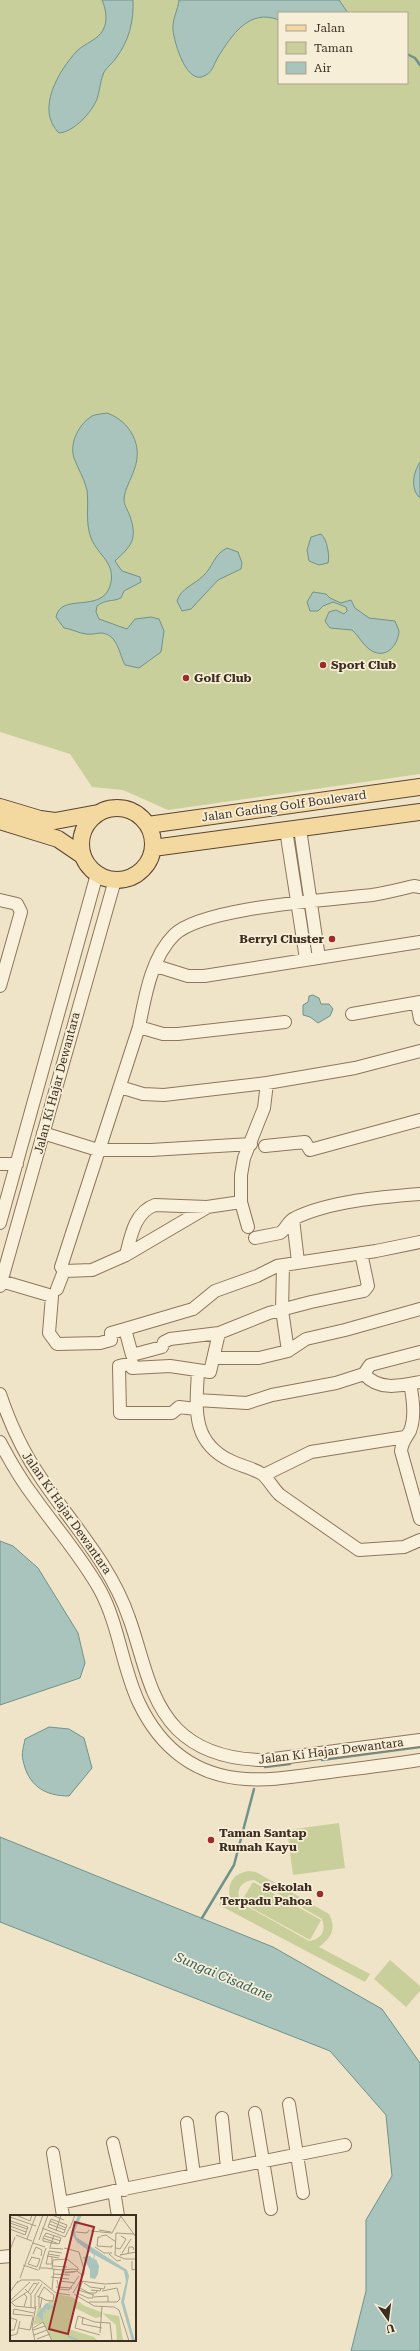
<svg xmlns="http://www.w3.org/2000/svg" width="420" height="2351" font-family="'Roboto Serif',serif">
  <style>
    .green { fill: #c9cf9b; fill-rule: evenodd }
    .water { fill: #a9c4bc; stroke: #6f938a }
    .lines { fill: none; stroke-linecap: round; stroke-linejoin: round }
    .stream { stroke: #6f938a; stroke-width: 2.5 }
    .minor-casing { stroke: #8d765c; stroke-width: 14 }
    .major-casing { stroke: #5b4430; stroke-width: 18 }
    .minor { stroke: #faf1dc; stroke-width: 12 }
    .major { stroke: #f3d9a0; stroke-width: 16 }
    .poi-dot { fill: #9e2a2b; stroke: #f7eed8; stroke-width: 1.5 }
    .labels { text-anchor: middle; stroke-width: 3.5; stroke-linejoin: round; paint-order: stroke }
    .poi-label { font-size: 12px; font-weight: bold; fill: #3d2e20; stroke: #f7eed8; text-anchor: start }
    .street-label { font-size: 12px; fill: #3d2e20; stroke: #f7eed8 }
    .water-label { font-size: 13px; font-style: italic; fill: #2f5d5a; stroke: #f7eed8 }
    .inset-river { fill: none; stroke: #a9c4bc; stroke-width: 2 }
    .inset-road { fill: none; stroke: #a89b85; stroke-width: 1 }
    .view { fill: #9e2a2b; fill-opacity: 0.15; stroke: #9e2a2b; stroke-width: 2 }
    .inset-edge { fill: none; stroke: #3d2e20; stroke-width: 2 }
  </style>
  <rect width="100%" height="100%" fill="#f0e4c8"/>
  <path class="green" d="M0,0H420V774L168,810L123,790L92,787L70,754L0,732ZM279,13H407V83H279Z
    M339,1823L345,1868L293,1875L287,1830Z
    M248,1871L256,1872L329,1914C337,1929 331,1938 319,1947L370,1974L365,1982L219,1905L223,1896L230,1900C227,1884 232,1874 248,1871ZM254,1880L322,1919C326,1931 322,1939 309,1941L241,1903C235,1891 240,1881 254,1880Z
    M253,1882L321,1920L310,1940L241,1902Z
    M390,1960L420,1986V1991L406,2007L374,1979Z"/>
  <path class="water" d="M102,0H133C134,21 129,41 116,58C113,63 107,67 104,72C100,81 100,90 97,99C92,112 74,132 59,133C35,110 59,70 77,51C85,43 98,40 103,30C108,21 106,9 102,0Z
    M179,0H339L348,13H279V20C249,8 232,35 218,57C214,64 213,71 206,75C187,88 174,42 173,30C172,19 178,10 179,0Z
    M107,413C130,421 144,446 134,470C131,480 125,488 124,499C124,505 128,511 130,516C138,540 131,546 115,561L122,571L140,577L141,582L124,591L121,598C112,602 106,599 97,606L96,612L99,619L127,629L135,619L151,617L159,619L164,631L161,652L139,668L125,665C119,654 118,635 102,633C97,633 91,635 86,634C78,633 72,629 64,628L56,617C61,592 101,614 110,586C117,563 98,556 91,538C85,522 89,506 87,490C84,478 78,469 74,458C69,443 79,424 92,416C96,414 102,414 107,413Z
    M420,462V498C410,489 413,473 420,462Z
    M321,534C327,539 330,556 328,563L319,565L309,561L307,550L311,537Z
    M227,548L238,552L242,563L241,569L218,580L191,609L182,611L177,601C181,588 194,585 203,576C213,567 214,554 227,548Z
    M313,592L326,594L330,598L341,603L351,600L355,608L369,618L395,621L399,631C398,646 385,661 369,649C362,644 359,636 352,630L330,628L325,621L329,612L336,610L344,614L347,611L346,607L333,602L323,606L318,611H310L307,602Z
    M313,995L319,998L321,1004H329L333,1009L330,1016L318,1023L310,1017L303,1015V1005L308,1002L309,996Z
    M0,1541L13,1546L38,1568L78,1633L85,1663L80,1678L0,1705Z
    M49,1727L69,1729L84,1738L92,1768L69,1796C45,1796 28,1786 23,1760C21,1754 24,1745 25,1739Z
    M0,1837L273,1947L382,2009L420,2063V2351H351L366,2291V2220L392,2176L386,2115L330,2051L0,1922Z"/>
  <g class="lines">
    <path class="stream" d="M407,54L415,58L420,65
      M322,1760L420,1747
      M265,1767L290,1764
      M202,1918L234,1865L254,1789"/>
    <defs>
      <path id="minor" d="M300,829L319,958
        M286,830L306,959
        M0,900L17,904L21,912L0,986
        M156,966L188,976H204L420,942
        M417,1003L420,1019
        M352,1014L420,1002
        M139,1027L163,1034H178L285,1022
        M120,1087L143,1094L164,1095L267,1083L355,1068L420,1051
        M43,1133L98,1150H151L251,1144
        M265,1146L305,1142L310,1150L420,1120
        M0,1164H17
        M241,1202L207,1207L155,1205C135,1212 131,1235 126,1255L92,1270L64,1271L61,1267L139,1027C145,997 151,958 174,935C202,907 329,900 372,895C386,893 400,889 414,886L420,887
        M293,1219L298,1262
        M0,1223L97,874
        M248,1227L241,1202V1175L244,1158L264,1108L267,1083
        M255,1238L280,1233C287,1229 287,1221 295,1218C330,1201 381,1197 420,1194
        M126,1255L206,1208
        M283,1265L282,1310L288,1351
        M1,1281L52,1296L49,1333L57,1344L100,1343L111,1340V1333L125,1329L132,1355L162,1347L164,1342L170,1339L219,1333L269,1313L311,1302L364,1291L368,1286L361,1253
        M0,1286L115,880
        M57,1289L64,1271
        M125,1329L193,1309L215,1291L257,1276L277,1266L376,1251L420,1242
        M214,1358H259L288,1351L306,1339L345,1330L420,1309
        M198,1371C196,1409 191,1442 231,1461C241,1466 253,1468 262,1474C268,1478 274,1490 280,1495L359,1550L404,1547L420,1540
        M364,1374L370,1365L420,1352
        M364,1374C379,1391 400,1386 420,1382
        M410,1384C413,1398 416,1416 410,1431C406,1438 402,1442 401,1451L420,1519
        M0,1394C10,1424 23,1452 41,1478C72,1524 111,1565 129,1618C143,1656 148,1699 177,1729C201,1753 233,1760 266,1760L420,1740
        M197,1400L247,1403L272,1395L336,1383L364,1374
        M196,1409L179,1407L172,1413H120L119,1366L132,1363V1368L170,1366L210,1372L219,1333
        M0,1442C10,1461 21,1480 34,1497C56,1528 81,1556 100,1590C119,1625 122,1667 139,1703C160,1747 195,1776 246,1779C271,1781 297,1776 322,1773C355,1769 387,1765 420,1760
        M264,1475L311,1452L405,1437
        M289,2104L303,2193
        M255,2113L271,2209
        M222,2118L227,2168
        M187,2123L194,2175
        M113,2143L124,2190
        M53,2153L63,2216
        M61,2203L114,2191
        M118,2216L114,2191L345,2145
        M0,2257L11,2256"/>
      <path id="major" d="M0,807L40,819L55,821L98,813
        M81 844a36 36 0 1 1 72 0a36 36 0 1 1-72 0Z
        M0,821L58,839L83,856
        M148,825L420,787
        M153,848L420,812"/>
    </defs>
    <use href="#minor" class="minor-casing"/>
    <use href="#major" class="major-casing"/>
    <use href="#minor" class="minor"/>
    <use href="#major" class="major"/>
  </g>
  <g class="poi-dot">
    <circle cx="323" cy="665" r="4"/>
    <circle cx="186" cy="678" r="4"/>
    <circle cx="332" cy="939" r="4"/>
    <circle cx="211" cy="1840" r="4"/>
    <circle cx="320" cy="1894" r="4"/>
  </g>
  <g class="labels">
    <g class="poi-label">
      <text x="331" y="669">Sport Club</text>
      <text x="194" y="682">Golf Club</text>
      <text x="324" y="943" text-anchor="end">Berryl Cluster</text>
      <text x="219" y="1837">Taman Santap<tspan x="219" dy="14">Rumah Kayu</tspan></text>
      <text x="312" y="1891" text-anchor="end">Sekolah<tspan x="312" dy="14">Terpadu Pahoa</tspan></text>
    </g>
    <g class="street-label">
      <text transform="translate(284 806) rotate(-8)" y="4">Jalan Gading Golf Boulevard</text>
      <text transform="translate(57 1083) rotate(-75)" y="4">Jalan Ki Hajar Dewantara</text>
      <text transform="translate(67 1513) rotate(55)" y="4">Jalan Ki Hajar Dewantara</text>
      <text transform="translate(331 1751) rotate(-7)" y="4">Jalan Ki Hajar Dewantara</text>
    </g>
    <g class="water-label">
      <text transform="translate(224 1976) rotate(23)" y="5">Sungai Cisadane</text>
    </g>
  </g>
  <g transform="translate(10 2215)">
    <rect width="126" height="126" fill="#f0e4c8"/>
    <path d="M46,79L62,82L75,91L91,97V102L85,103L65,93L59,114L84,122L88,126H42L33,107L23,110L28,93H33L39,86H44ZM92,98L109,101L113,126H107L106,110Z" fill="#c9cf9b"/>
    <path d="M68,0H72L65,15L66,22L117,55L119,61L114,87L125,126H122L111,87L116,66L114,56L85,40L84,45L86,44L89,51L88,59L85,64L80,63V55L73,42L80,41L83,44L84,40L67,27L61,17ZM36,88L44,92L39,95L35,94L36,99L33,96V106L27,100Z" fill="#a9c4bc"/>
    <path class="inset-river" d="M58,121L69,126"/>
    <path class="inset-road" d="M6,0L20,6L22,0M42,0L54,5M110,0L126,22M0,2L26,11M41,4L57,10L54,18L38,12ZM40,6L56,13M39,9L55,15M0,11L16,17M32,13L55,22L60,12M60,13L65,0M0,14L15,20L18,12L1,6L0,8L17,14M89,15L101,17M46,16L51,0M81,16L102,18L111,1M66,17L77,18L79,15M124,19L106,18L105,40L115,44H126M6,20L22,26M35,21L51,26M91,21L96,20L106,27M91,22H88L87,31L102,32V30M33,23L49,29L51,23L36,18L33,23V26L47,29M17,24L26,0M29,25L38,0M23,28L35,32M40,32L44,20M85,32L94,38H102M39,33L53,34M54,33L69,37L74,54V59L63,78M106,33L110,34L116,24L111,21M0,35L5,22M112,38L121,24M23,39L26,32L32,35L31,41M38,39L50,41M99,39L107,46L111,45M113,39L110,40L126,37M118,39L119,32H123L124,35M37,41L49,43M21,42L30,44L27,52L18,49L22,42M42,42V49H36L39,36L52,38M122,46V55L126,54M13,50L28,55M42,51L57,52M30,53H36L43,54L51,55L64,54L68,55V53L57,44L43,45L42,54M29,55L36,33M52,57H65M55,58L67,56L72,60M44,59L60,60M41,62L59,64M10,63L33,0M47,65L49,74L59,75L69,61M50,66L65,68M70,66L95,69L111,68M73,66L67,78L78,83H83V80M20,67L0,86L5,91L25,93V80L32,69M7,68L11,65H30L46,78L60,80M74,68L80,72L94,74L95,71M46,72L62,73M70,73L79,78H86L87,76M15,74L21,80V93M42,74L44,54M68,75L84,80M81,75L90,76L91,73M0,77L8,66M18,77L24,68L27,69M21,79L29,67M64,79L84,91L104,92L109,95L119,126M27,81L29,82L32,83L34,84L35,85L43,86L44,80L34,72L29,81V92L30,93L32,83M84,82L98,81V87M2,87L17,77M79,87H107L110,84L107,73L92,76M14,92L17,82L14,79M4,94L24,98M4,94L3,99L23,101M73,102L72,109L92,113M9,113L20,115L23,102M23,113L33,107L42,126M0,115H4L7,105L1,103M23,115L35,111M90,118L92,91M24,120L37,115M90,120L65,113L68,101L85,107L100,108L102,126M0,121L7,119L10,106M27,124L40,119M25,126L22,112L26,91"/>
    <path class="view" d="M65,7L84,12L58,119L39,114Z"/>
    <rect width="126" height="126" class="inset-edge"/>
  </g>
  <rect x="278" y="12" width="130" height="72" fill="#f7eed8" stroke="#ada18e"/>
  <rect x="286" y="25" width="20" height="6" fill="#f3d9a0" stroke="#ada18e"/>
  <text x="314" y="32" font-size="12" fill="#3d2e20">Jalan</text>
  <rect x="286" y="42" width="20" height="12" fill="#c9cf9b" stroke="#ada18e"/>
  <text x="314" y="52" font-size="12" fill="#3d2e20">Taman</text>
  <rect x="286" y="62" width="20" height="12" fill="#a9c4bc" stroke="#ada18e"/>
  <text x="314" y="72" font-size="12" fill="#3d2e20">Air</text>
  <g transform="translate(388 2319) rotate(166)" stroke="#f7eed8" stroke-width="3" paint-order="stroke">
  <path d="M0-3L7 15L0 10L-7 15Z" fill="#3d2e20"/>
  <text y="-6" font-size="11" font-weight="bold" text-anchor="middle" fill="#3d2e20">U</text>
  </g>
</svg>
